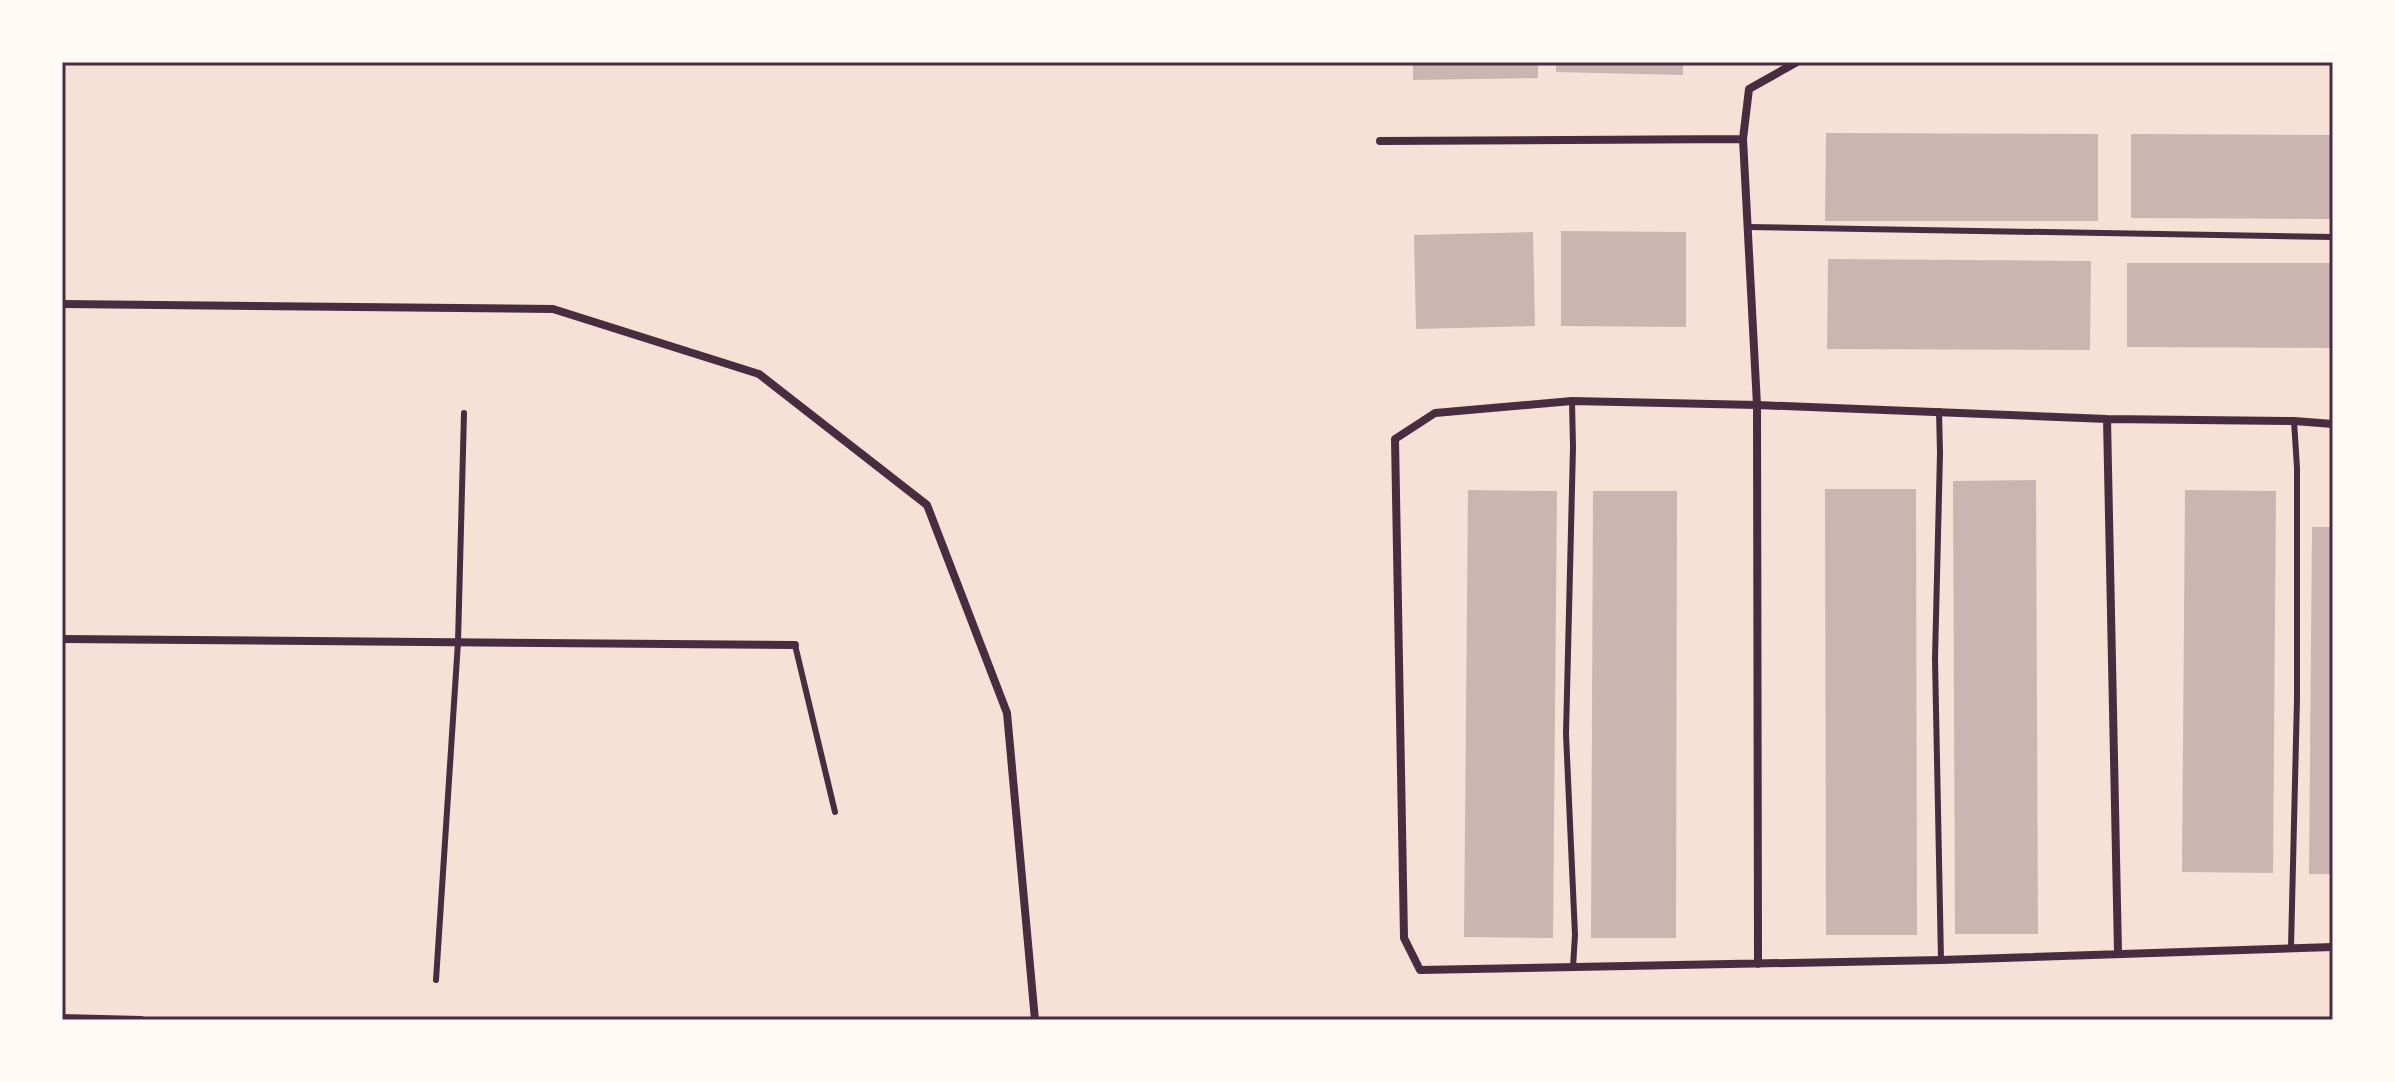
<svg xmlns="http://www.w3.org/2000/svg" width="2395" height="1082" font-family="'Roboto Serif',serif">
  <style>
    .building { fill: #ccb4b1 }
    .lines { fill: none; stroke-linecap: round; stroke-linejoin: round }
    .service { stroke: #4a2c40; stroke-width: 6 }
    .minor { stroke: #4a2c40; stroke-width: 8 }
    .neatline { fill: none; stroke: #4a2c40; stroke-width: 3 }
  </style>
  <rect width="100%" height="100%" fill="#f7e1d7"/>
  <path class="building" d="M1413,62H1538V78L1413,80Z
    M1556,62H1683V75L1556,72Z
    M1826,133L2098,134V221H1825Z
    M2131,134L2333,135V219L2131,218Z
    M1561,231L1686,232V327L1561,326Z
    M1533,232L1535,326L1416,329L1414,235Z
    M1828,259L2091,261L2090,350L1827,349Z
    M2127,263H2333V348L2127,347Z
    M2036,480L2038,934H1955L1953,481Z
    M1825,489H1916L1917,935H1826Z
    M1468,490L1557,491L1553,938L1464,937Z
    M2185,490L2276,491L2273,873L2182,872Z
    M1593,491H1677L1676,938H1591Z
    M2312,527H2333V874H2309Z"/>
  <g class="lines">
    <path class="service" d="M1748,227L2333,237
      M1572,401L1573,447L1566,734L1575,935L1573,967
      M1939,411L1940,453L1935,659L1941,960
      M795,645L835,812
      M2291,947L2297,699V468L2294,421
      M436,980L458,642L464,413"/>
    <path class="minor" d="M1380,141L1743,139
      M62,304L553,309L759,374L927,505L1007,713L1035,1020
      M2107,419L2118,952
      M2333,424L2294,421L2107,419L1757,405L1572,401L1435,413L1395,439L1404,938L1420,970L1941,960L2333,947
      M62,639L795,645
      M1758,964L1757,405L1743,139L1749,89L1797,62
      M62,1018L141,1020"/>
  </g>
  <rect width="2395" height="1082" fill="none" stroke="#fffaf5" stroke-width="128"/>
  <rect x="64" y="64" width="2267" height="954" class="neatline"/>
</svg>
